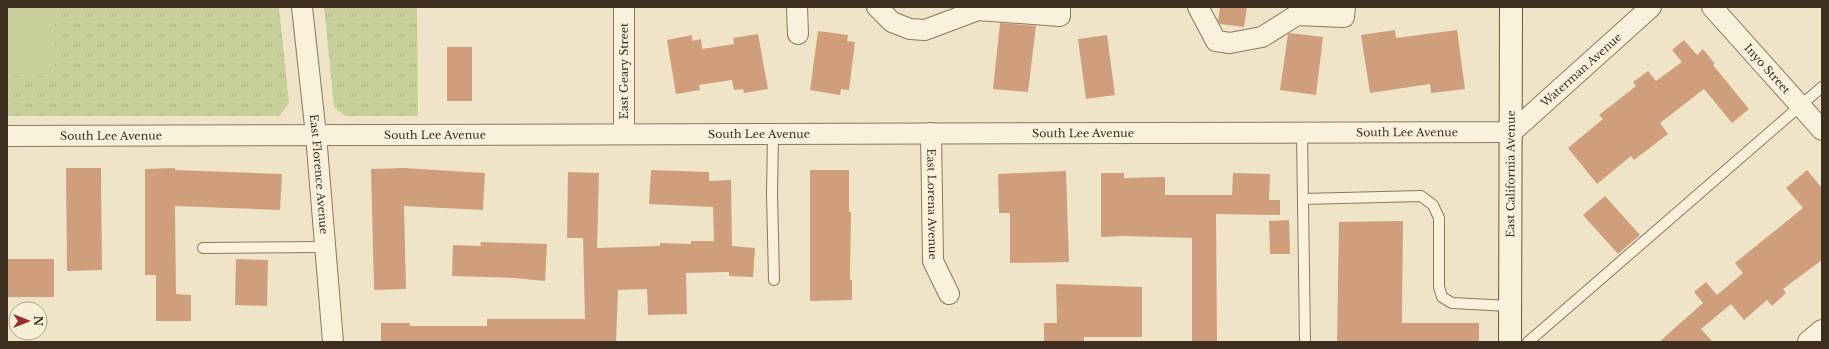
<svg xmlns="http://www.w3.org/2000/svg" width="1829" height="349" font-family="'Libre Baskerville',serif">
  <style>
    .grass { fill: url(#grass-tufts) }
    .garden { fill: #c9cf9b }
    .building { fill: #cf9f7d }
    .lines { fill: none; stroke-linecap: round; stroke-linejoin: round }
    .service-casing { stroke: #8d765c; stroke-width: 12 }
    .minor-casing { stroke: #8d765c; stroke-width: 22 }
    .tertiary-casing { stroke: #8d765c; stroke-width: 24 }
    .secondary-casing { stroke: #6f573f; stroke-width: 24 }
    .service { stroke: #faf1dc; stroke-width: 10 }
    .minor { stroke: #faf1dc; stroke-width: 20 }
    .tertiary { stroke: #faf1dc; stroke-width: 22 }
    .secondary { stroke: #faf1dc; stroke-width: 22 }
    .labels { text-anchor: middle; stroke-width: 3; stroke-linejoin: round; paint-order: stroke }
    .street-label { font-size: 11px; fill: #3d2e20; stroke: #f7eed8 }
  </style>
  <defs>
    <pattern id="grass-tufts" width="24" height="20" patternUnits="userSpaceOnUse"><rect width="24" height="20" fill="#c9cf9b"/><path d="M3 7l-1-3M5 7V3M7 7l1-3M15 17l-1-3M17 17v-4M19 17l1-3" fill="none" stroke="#aeb285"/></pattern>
  </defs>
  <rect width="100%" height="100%" fill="#f0e4c8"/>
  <path class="grass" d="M7,7H279L289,103L279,116H7Z
    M324,7H417L418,116H345L334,107Z"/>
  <path class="garden" d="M7,7H55V76H7Z"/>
  <path class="building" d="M1220,7H1247L1244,27L1220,24L1218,21Z
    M1000,23L1036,26L1028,92L993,89Z
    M1395,30L1396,38L1457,30L1465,89L1431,93L1430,84L1370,93L1361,35Z
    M818,31L848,35L847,41L855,42L849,90L841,89L840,95L810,90Z
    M1290,33L1323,37L1316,95L1280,90L1288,34Z
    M758,34L768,89L744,93L743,89L734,90L732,80L699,85L700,90L676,94L667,40L692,35V41L701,39L702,49L734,44L733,38Z
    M1107,35L1115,95L1086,99L1078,39Z
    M1684,40L1697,55L1703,49L1715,64L1713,65L1749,109L1732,123L1704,89L1660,123L1668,134L1634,160L1631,156L1597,184L1568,148L1603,119L1599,115L1636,86L1633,82L1648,71L1656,81L1682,62L1672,50Z
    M447,47H472V101H447Z
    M66,168H101L102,270L67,271Z
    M175,168V170L282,174L280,210L175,206L176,294L191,295V321H156V275H145V169Z
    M404,168L485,173L483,210L404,206L406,289L374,290L371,169Z
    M651,170L709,172V181L731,180L732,246L755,248L753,277L729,276V272L686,273L687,314L648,315L647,289L618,290L616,342H381V323H410V326H487V319H585L583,238H567L568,172L599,173L597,248L660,246V243L691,244V241H714L713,207L649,204Z
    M810,170H849V212H851L850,280H852V300L810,301Z
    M1807,170L1822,188V260L1783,289L1786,293L1772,306L1767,300L1744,320L1731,304L1701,329L1713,342H1659L1703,303L1694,292L1706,282L1717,295L1743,273L1735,263L1803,208L1786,188Z
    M1066,171L1069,262L1010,263V213H999L998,174Z
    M1101,173H1124V178L1165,177V195H1232L1233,173L1270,174L1269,200H1280V215L1216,214L1217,342H1192V238L1124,236L1101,237Z
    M1605,196L1640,235L1618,254L1583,215Z
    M1289,220L1290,254H1270L1269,221Z
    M1403,221L1402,323H1479V342H1337L1339,222Z
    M480,242L547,244L545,281L514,278L452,276L453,245L481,246Z
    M7,259H54V297H7Z
    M236,259L268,260L267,306L235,305Z
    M1056,284L1142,287V337H1084V342H1044V323H1057Z"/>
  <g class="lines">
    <defs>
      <path id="service" d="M1302,132L1305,342
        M773,134L772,194L774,280
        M1303,199L1421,196L1433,205L1439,218V287L1442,297L1452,303L1510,306
        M203,248L325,247
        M1528,342L1822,87"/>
      <g id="minor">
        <path id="s1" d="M302,7L316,135L333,342"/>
        <path d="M624,7V134"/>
        <path d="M797,7L798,34"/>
        <path d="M877,7L892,22L910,29L925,30L978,10L1060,16V7"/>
        <path d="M1198,7L1216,41L1230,43L1262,37L1297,15L1344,17L1345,7"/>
        <path id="s2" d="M1712,7L1822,130"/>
        <path id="s3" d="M931,133L933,261L949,294"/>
        <path id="s4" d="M7,136L1512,132L1651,7"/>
      </g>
      <path id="tertiary" d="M1809,342L1822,331"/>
      <g id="secondary">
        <path id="s5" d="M1510,342L1511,7"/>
      </g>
    </defs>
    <use href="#service" class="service-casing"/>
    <use href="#minor" class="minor-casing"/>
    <use href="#tertiary" class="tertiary-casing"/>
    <use href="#secondary" class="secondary-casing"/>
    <use href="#service" class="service"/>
    <use href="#minor" class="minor"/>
    <use href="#tertiary" class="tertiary"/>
    <use href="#secondary" class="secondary"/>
  </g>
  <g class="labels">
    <g class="street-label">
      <text dy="4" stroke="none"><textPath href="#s4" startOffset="1598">Waterman Avenue</textPath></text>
      <text dy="4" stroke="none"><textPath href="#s2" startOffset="83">Inyo Street</textPath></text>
      <text transform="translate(624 71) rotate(-90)" y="4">East Geary Street</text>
      <text dy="4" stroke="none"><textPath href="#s4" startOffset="1400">South Lee Avenue</textPath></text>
      <text dy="4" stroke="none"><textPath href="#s4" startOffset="1076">South Lee Avenue</textPath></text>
      <text dy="4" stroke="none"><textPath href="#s4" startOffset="752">South Lee Avenue</textPath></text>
      <text dy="4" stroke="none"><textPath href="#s4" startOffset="104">South Lee Avenue</textPath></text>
      <text dy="4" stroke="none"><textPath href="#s4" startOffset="428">South Lee Avenue</textPath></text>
      <text dy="4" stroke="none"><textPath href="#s1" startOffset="168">East Florence Avenue</textPath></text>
      <text dy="4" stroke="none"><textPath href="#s5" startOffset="168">East California Avenue</textPath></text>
      <text dy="4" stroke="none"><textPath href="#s3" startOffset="71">East Lorena Avenue</textPath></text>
    </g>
  </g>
  <rect width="1829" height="349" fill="none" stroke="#3d2e20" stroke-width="16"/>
  <g transform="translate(28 321) rotate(90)"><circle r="19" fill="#f7eed8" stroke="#ada18e"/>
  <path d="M0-3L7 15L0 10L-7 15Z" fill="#9e2a2b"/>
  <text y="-6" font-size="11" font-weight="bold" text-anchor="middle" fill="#3d2e20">N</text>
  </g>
</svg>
